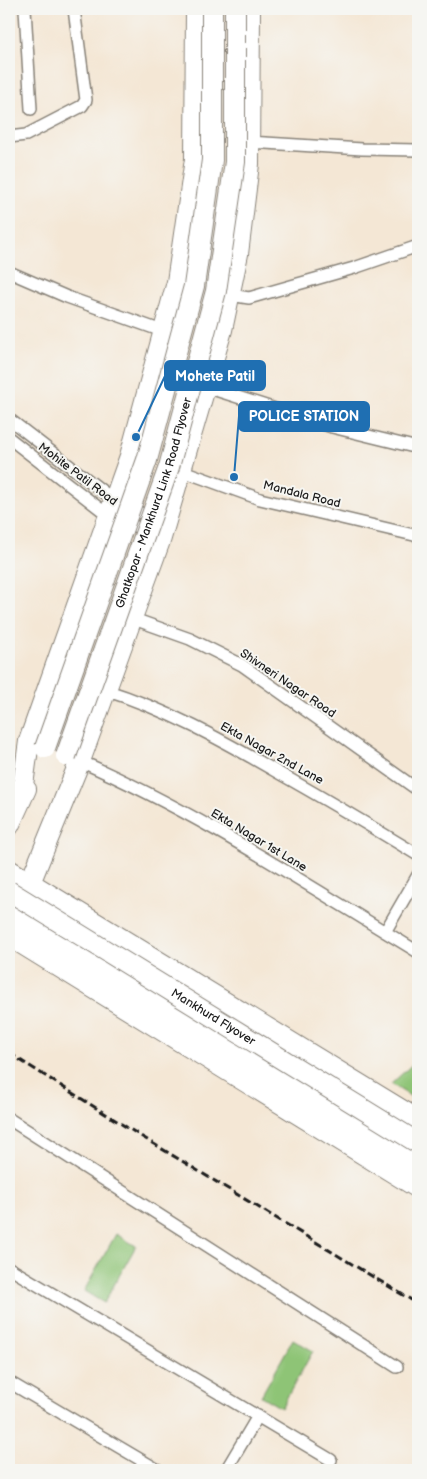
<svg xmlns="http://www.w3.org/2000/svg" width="427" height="1479" font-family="'Balsamiq Sans',sans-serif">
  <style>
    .green { fill: #8ec476; stroke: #557049 }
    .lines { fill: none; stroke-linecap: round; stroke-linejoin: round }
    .street-casing { stroke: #888278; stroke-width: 14 }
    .highway-casing { stroke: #888278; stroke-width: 22 }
    .street { stroke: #fff; stroke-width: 11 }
    .highway { stroke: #fff; stroke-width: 20 }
    .rail { stroke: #1c1c1c; stroke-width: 3; stroke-dasharray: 8 4; stroke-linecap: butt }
    .highway-bridge-casing { stroke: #888278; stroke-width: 22; stroke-linecap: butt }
    .highway-bridge { stroke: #fff; stroke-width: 20 }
    .labels { text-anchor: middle; stroke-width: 4; stroke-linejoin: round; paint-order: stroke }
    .street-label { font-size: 12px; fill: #1c1c1c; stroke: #f6f6f2 }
    .leader { fill: none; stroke: #1f6fb2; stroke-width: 2 }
    .callout-dot { fill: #1f6fb2; stroke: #f6f6f2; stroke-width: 2 }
    .callout { fill: #1f6fb2; stroke: #1f6fb2; stroke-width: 2 }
    .callout-label { font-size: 14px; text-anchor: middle; font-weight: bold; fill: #fff }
  </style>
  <rect width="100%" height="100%" fill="#f6f6f2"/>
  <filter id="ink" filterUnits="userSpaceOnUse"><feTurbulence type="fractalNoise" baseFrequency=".02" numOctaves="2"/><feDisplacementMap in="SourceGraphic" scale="10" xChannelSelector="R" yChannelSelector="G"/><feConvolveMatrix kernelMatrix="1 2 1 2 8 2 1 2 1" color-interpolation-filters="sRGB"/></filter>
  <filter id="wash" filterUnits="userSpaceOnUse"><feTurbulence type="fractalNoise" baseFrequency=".0096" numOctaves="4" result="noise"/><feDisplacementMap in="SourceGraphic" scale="20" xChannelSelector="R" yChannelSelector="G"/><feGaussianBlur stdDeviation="1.12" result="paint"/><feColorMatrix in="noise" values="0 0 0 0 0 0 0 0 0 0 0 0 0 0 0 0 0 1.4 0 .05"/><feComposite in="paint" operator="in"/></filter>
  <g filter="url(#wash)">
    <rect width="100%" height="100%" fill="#f4e7d5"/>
    <path class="green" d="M418,1059V1101L391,1084Z
      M116,1234L136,1246L104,1303L84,1291Z
      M293,1339L313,1351L281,1408L261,1396Z"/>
  </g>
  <g filter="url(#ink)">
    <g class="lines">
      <defs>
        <path id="street" d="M25,9L31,109
          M9,137L26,135L82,106L86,100L74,9
          M249,142L362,149L418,150
          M9,272L67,297L165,332
          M230,295L249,298L354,268L418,246
          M206,387L332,427L418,448
          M9,419L114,500L155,520
          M9,438L108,515L151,533
          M183,471L260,499L418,536
          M131,618L190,639L242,665L418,790
          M105,690C166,709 222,740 277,772C325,799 372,827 418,855
          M80,761C199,813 307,885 418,952
          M385,932L418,875
          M9,1119L397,1367
          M9,1268L331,1460
          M9,1382L158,1470
          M226,1470L258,1416"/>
        <path id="highway" d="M21,800L29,741L130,456L177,282L195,159L196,9
          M9,826L26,789
          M9,870L418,1120
          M9,908L30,883L80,761L161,538L222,330L238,254L249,164L250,9
          M9,914L418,1165
          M9,936L418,1188"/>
      </defs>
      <use href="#street" class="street-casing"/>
      <use href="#highway" class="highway-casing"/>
      <use href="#street" class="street"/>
      <use href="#highway" class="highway"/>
      <path class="rail" d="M9,1053L139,1135L418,1304"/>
      <defs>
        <g id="highway-bridge">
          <path d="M45,748L147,460L194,286L212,160V9"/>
          <path id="s1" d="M66,756L169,467L216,291L235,162V9"/>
          <path id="s2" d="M9,891L418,1143"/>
        </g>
      </defs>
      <use href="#highway-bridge" class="highway-bridge-casing"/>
      <use href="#highway-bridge" class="highway-bridge"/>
    </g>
  </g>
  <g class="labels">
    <g class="street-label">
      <text transform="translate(78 474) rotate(37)" y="4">Mohite Patil Road</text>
      <text transform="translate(302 494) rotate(14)" y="4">Mandala Road</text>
      <text dy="4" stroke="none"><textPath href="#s1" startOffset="268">Ghatkopar - Mankhurd Link Road Flyover</textPath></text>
      <text transform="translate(288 683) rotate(34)" y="4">Shivneri Nagar Road</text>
      <text transform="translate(272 753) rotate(29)" y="4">Ekta Nagar 2nd Lane</text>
      <text transform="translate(259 840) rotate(31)" y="4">Ekta Nagar 1st Lane</text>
      <text dy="4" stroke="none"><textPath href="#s2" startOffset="240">Mankhurd Flyover</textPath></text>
    </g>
  </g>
  <path class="leader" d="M136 437L165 376M234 477L239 416"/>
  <g class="callout-dot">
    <circle cx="136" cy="437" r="5"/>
    <circle cx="234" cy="477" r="5"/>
  </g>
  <g class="callout">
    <rect x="165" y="361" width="100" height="29" rx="5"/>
    <rect x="239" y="402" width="130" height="29" rx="5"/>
  </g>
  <g class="callout-label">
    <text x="215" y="381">Mohete Patil</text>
    <text x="304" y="421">POLICE STATION</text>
  </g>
  <rect width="427" height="1479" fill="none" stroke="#f6f6f2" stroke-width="30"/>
</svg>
